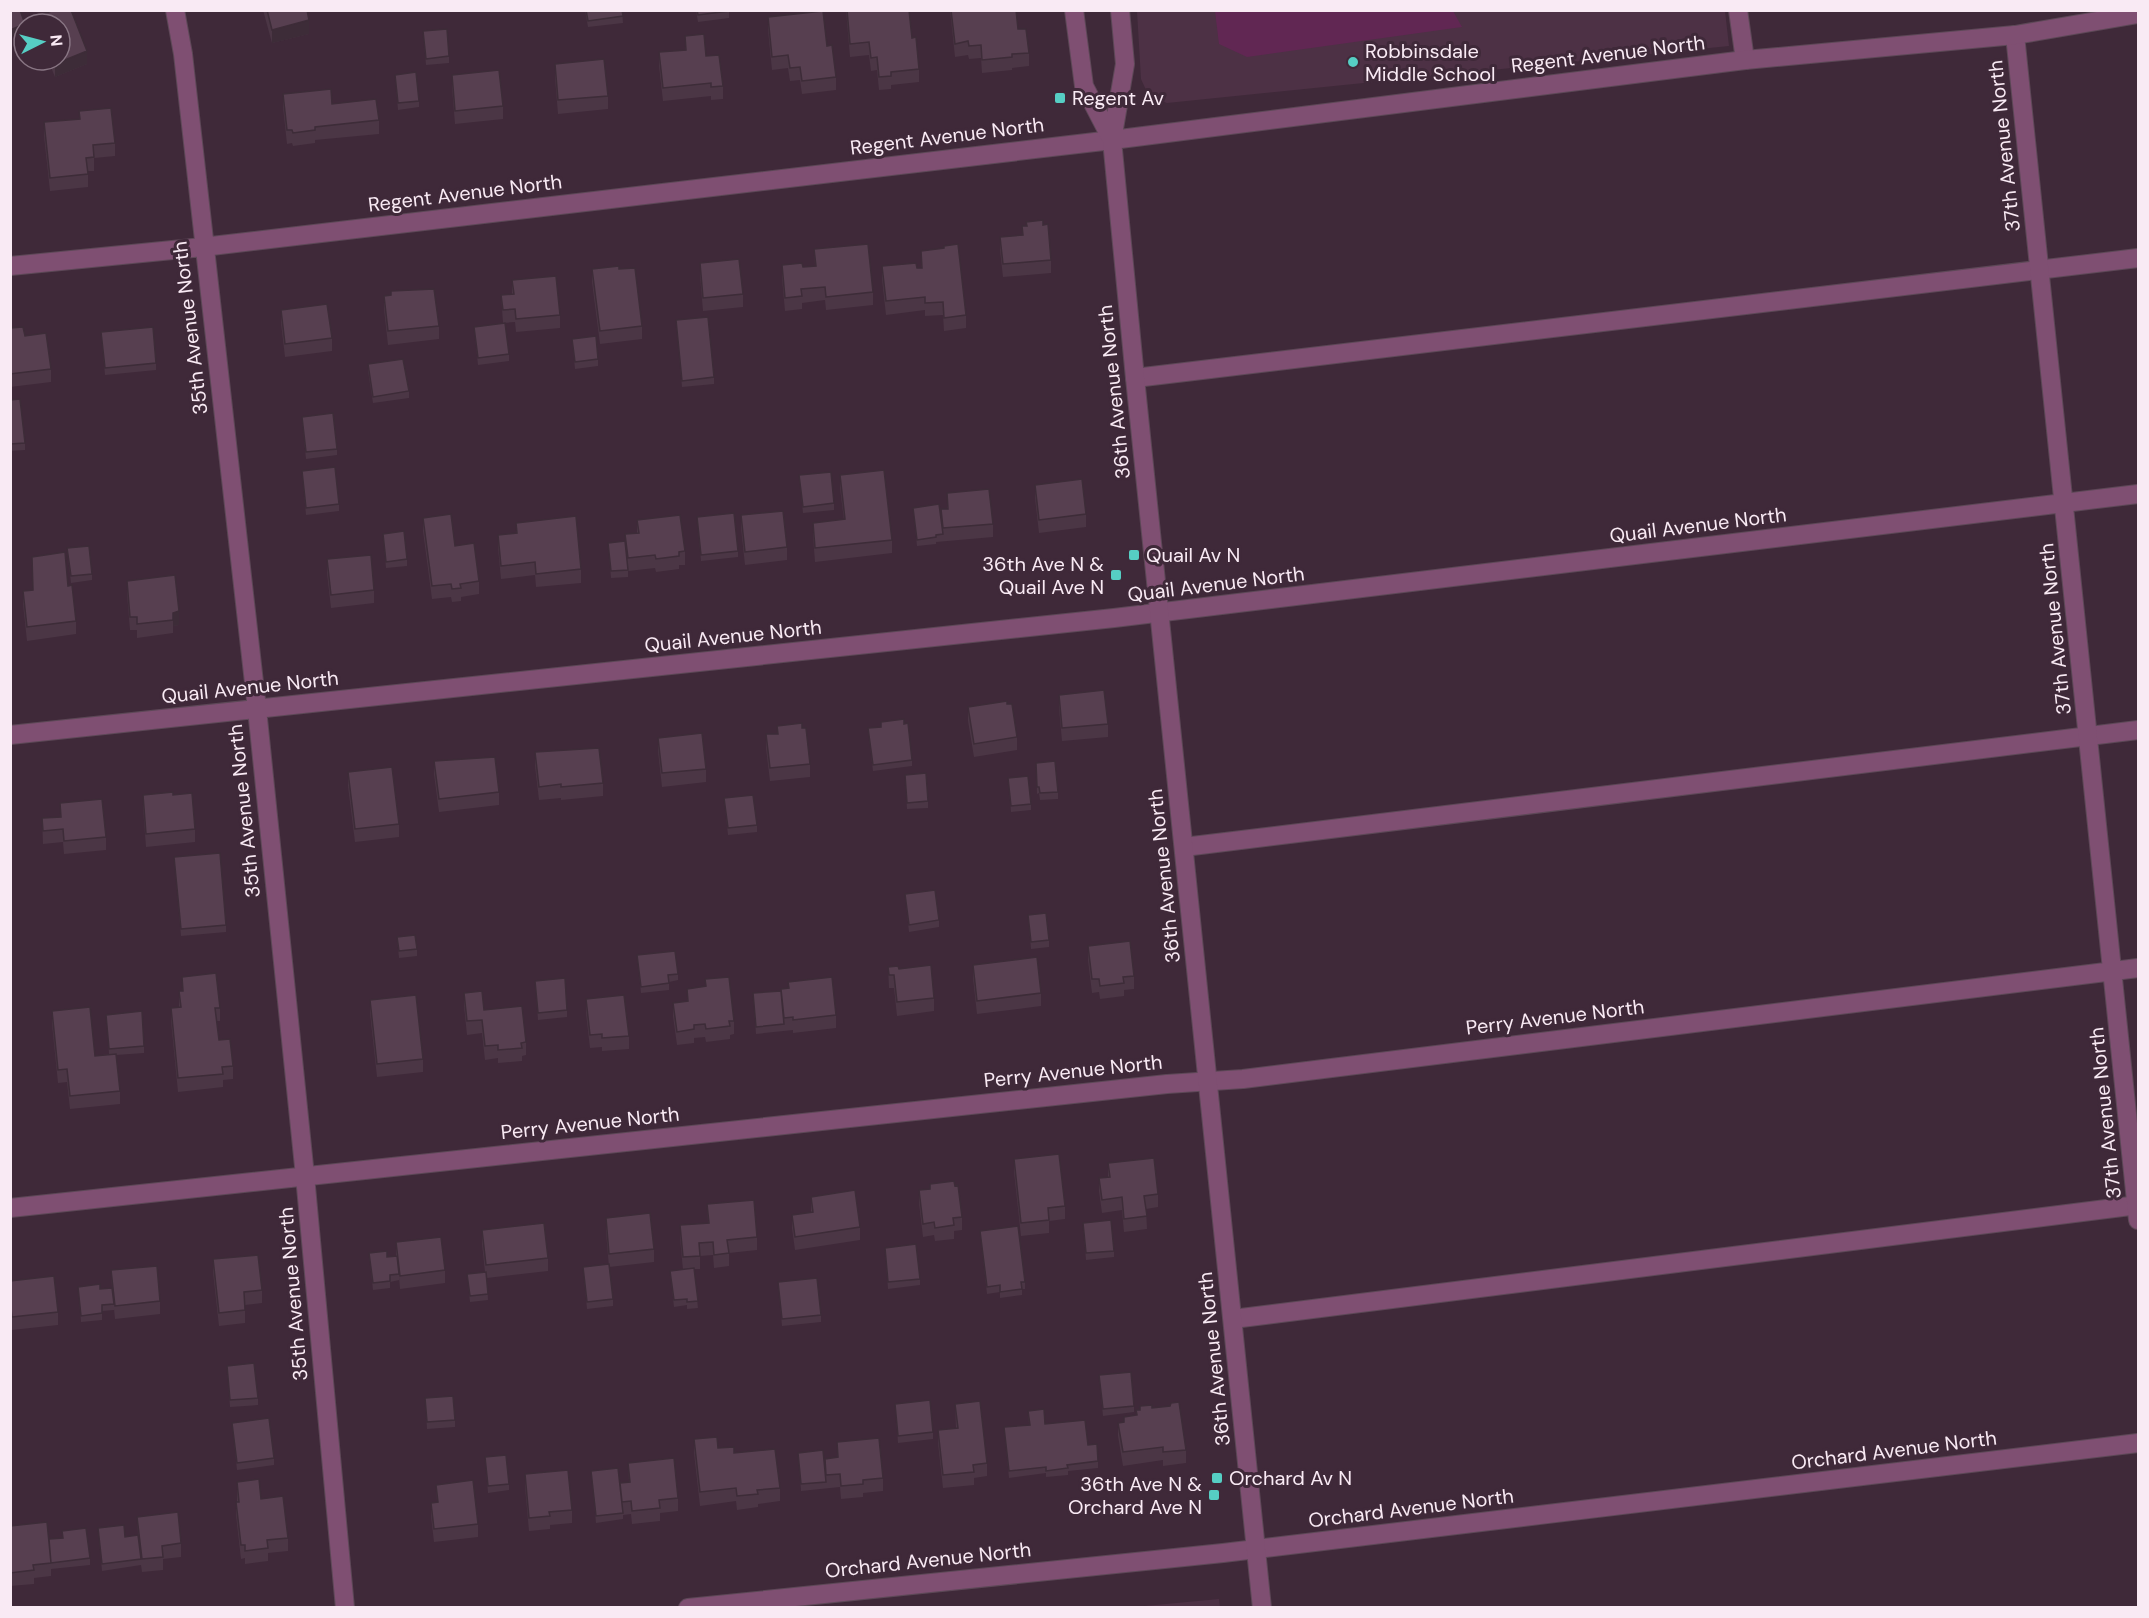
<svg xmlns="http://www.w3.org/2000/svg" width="2149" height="1618" font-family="'DM Sans',sans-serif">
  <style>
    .built { fill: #4d3145 }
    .green { fill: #612753 }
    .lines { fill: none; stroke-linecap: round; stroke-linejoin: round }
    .service-casing { stroke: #5d4857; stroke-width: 20 }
    .minor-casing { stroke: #5d4857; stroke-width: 20 }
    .tertiary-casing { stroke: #5d4857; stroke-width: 20 }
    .service { stroke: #7f4f72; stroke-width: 18 }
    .minor { stroke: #7f4f72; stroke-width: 18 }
    .tertiary { stroke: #7f4f72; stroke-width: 18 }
    .wall { fill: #4b3645 }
    .shaded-wall { fill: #3d2c38 }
    .building { fill: #573f50; stroke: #3d2c38; stroke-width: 1.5 }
    .poi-dot { fill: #56cec4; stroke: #3f2939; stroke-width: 2 }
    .labels { text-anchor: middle; stroke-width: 6; stroke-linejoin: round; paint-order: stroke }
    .poi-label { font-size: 20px; fill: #f9eaf4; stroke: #3f2939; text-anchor: start }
    .street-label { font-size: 20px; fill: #f9eaf4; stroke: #3f2939 }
  </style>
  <rect width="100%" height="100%" fill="#3f2939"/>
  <path class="built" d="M1137,11H1725L1729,46L1167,103L1154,98L1146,90L1141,79Z
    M1219,1599L1220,1607H1134Z"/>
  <path class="green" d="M1215,11H1453L1462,27L1247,57L1219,44Z"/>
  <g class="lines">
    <defs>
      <path id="service" d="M1135,378L2138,258
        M1184,847L2138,730
        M1233,1319L2138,1205"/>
      <path id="minor" d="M175,10L183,54L257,709L305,1176L345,1608
        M1738,10L1745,60
        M2015,35L2138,1220
        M10,266L203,247L1112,140
        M10,735L1114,618L2138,494
        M10,1208L1167,1084L1243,1079L2138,968
        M688,1608L1223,1553L2138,1443"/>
      <path id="tertiary" d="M1074,10L1084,86L1112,140
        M1120,10L1125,64L1112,140L1135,378L1262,1608
        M1112,140L1745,60L2015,35L2138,14"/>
    </defs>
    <use href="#service" class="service-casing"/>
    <use href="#minor" class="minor-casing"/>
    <use href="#tertiary" class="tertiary-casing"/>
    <use href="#service" class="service"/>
    <use href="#minor" class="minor"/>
    <use href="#tertiary" class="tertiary"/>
  </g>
  <path class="wall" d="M54,10H71L87,51V64L55,77L48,60H60V24H36V17Z
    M263,10H307L309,34L272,43Z
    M585,10H622L623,23L588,27Z
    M696,10H729V18L698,22Z
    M846,10H909L912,38L919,69V82L891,85V89L879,90L877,70L871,71L869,55L850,57Z
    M950,10H1016L1018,29L1029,53V66L1012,68V70L982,73L981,58L969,59L968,55L955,57Z
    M768,17L827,46L836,77V90L802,94L800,80L790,81L788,68L772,70L768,30Z
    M423,31L449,56V63L426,65Z
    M685,36L706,56L723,86V99L711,100V96L663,101L659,66V52L685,50Z
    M555,64L608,96V109L558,114L555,78Z
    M395,75L419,101V107L398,110Z
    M452,75L503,106V119L455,124L452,88Z
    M283,94L332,104L379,120V134L315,140V143L293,146L292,143L287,144L283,107Z
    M79,111L115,143V156L94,158V171H88V187L50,191L44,136V122L79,119Z
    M1043,225L1051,260V273L1003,277L1000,250V237L1022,235V226Z
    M814,249L873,292V305L826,310L825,300L802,303V309L785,311L782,278V265L803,267L815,266Z
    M921,251L966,315V328L944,331L943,315L925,316V310L886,315L882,279V266L921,268Z
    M700,263L743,294V307L703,311L700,276Z
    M592,269H619L642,326V339L600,344L592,282Z
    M512,280L560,315V328L516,332L515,322L503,323L501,295L512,294Z
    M384,296L439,326V339L388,345L384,309Z
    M281,310L332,338V351L285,357L281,323Z
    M676,320L714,377V384L682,387Z
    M474,327L509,354V361L478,365Z
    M10,328L51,369V382L10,387Z
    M101,332L156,363V370L105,375Z
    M572,339L598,359V366L575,369Z
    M368,364L409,391V398L373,403L368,371Z
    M10,400L25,443V450L10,451Z
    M302,417L337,449V455L306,459Z
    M302,471L339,504V511L306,515Z
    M799,475L834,503V510L803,513Z
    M840,475L892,540V553L815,562L813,536V523L844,520L840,488Z
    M1035,485L1086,514V527L1039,533L1035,498Z
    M947,493L993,524V537L936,542V544L917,546L913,508L941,520V509H947Z
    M741,515L787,547V560L745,565L741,528Z
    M697,517L738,551V557L701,561Z
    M423,518L455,546L479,581V594L461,597V601L452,602L451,597L432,599L423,531Z
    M637,520L685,551V565H679V569L656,572L655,568L628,571V577L611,578L608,543L625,541V534L637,533Z
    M516,523L581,569V583L536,587L535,575L501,579L498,548V535L516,533Z
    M383,534L407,559V566L386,568Z
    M67,548L92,574V580L71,583Z
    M32,557L68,586L76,621V634L27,641L23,604V591L33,590Z
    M327,559L374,590V603L331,608L327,573Z
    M127,581L179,625L173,626V633L137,638V630H130L127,594Z
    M1059,695L1108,724V737L1062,741L1059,708Z
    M968,707L1017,737V750L974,757L968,721Z
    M881,722L904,724L912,760V766L873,771L868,728L881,727Z
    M777,726L802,728L810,764V777L770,781L766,748V734H777Z
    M658,738L706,769V782L662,787L658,751Z
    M535,752L603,783V796L561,800V798L539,800L535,766Z
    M434,761L499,792V805L439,812L434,774Z
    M1036,763L1058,792V799L1040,800L1039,793L1037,794Z
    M348,772L399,824V837L355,842L348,786Z
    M905,775L928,801V808L907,809Z
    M1008,778L1031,804V810L1011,812Z
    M143,795H173L195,829V842L146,847L143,808Z
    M724,798L757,825V832L728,835Z
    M60,803L106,837V850L64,854L63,842L43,844L42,818L60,817Z
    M174,857L226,925V932L181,936Z
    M905,894L939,920V927L909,932Z
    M1028,915L1049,940V947L1031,949Z
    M397,937L417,949V956L399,958Z
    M1088,946L1134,976V989L1124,990V996L1100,999L1099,992L1092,993L1088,960Z
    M637,955L678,974V980L669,982V990L641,993Z
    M973,965L1041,993V1006L977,1014L973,978Z
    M888,967L934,998V1011L897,1016L894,988H889Z
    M182,977L220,1008V1021H217L219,1040L233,1066V1079L223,1080V1087L178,1092L171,1021V1008L179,1007V991H182Z
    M705,979L734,1021V1034L730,1035V1039L706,1042L705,1037L694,1038V1043L677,1045L673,1016V1003L687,1001V989L705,987Z
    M535,981L567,1010V1017L538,1020Z
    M788,982L836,1015V1028L793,1033V1030L756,1034L753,993L781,991L788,988Z
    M464,993L484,1010L526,1042V1055L522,1056V1061L498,1063V1058L485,1060L482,1033L467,1035L464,1006Z
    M586,999L629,1036V1049L602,1051V1047L590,1048L586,1013Z
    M370,1000L423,1059V1072L377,1077L370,1013Z
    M52,1011L95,1056L109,1054L106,1015L144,1046V1053L116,1055L120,1091V1104L70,1109L67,1082L58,1083L52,1024Z
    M1014,1159L1065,1206V1219L1049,1221V1233L1021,1236L1014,1172Z
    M1108,1163L1158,1194V1207L1146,1209L1147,1229L1124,1232L1122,1210L1102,1213L1099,1191V1178L1108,1177Z
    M930,1184L955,1186L962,1217V1230L954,1231V1239L935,1241L934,1235L923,1237L919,1203V1190L930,1189Z
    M811,1197L860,1227V1240L795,1250L792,1228V1215L811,1212Z
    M707,1204L757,1237V1250L729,1253V1266L714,1268L713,1255L700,1256V1269H694L698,1308L687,1309V1305L674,1307L670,1271L683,1270L680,1238V1225L708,1223Z
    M606,1218L654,1249V1262L609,1267L606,1232Z
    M1083,1223L1114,1251V1257L1086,1260Z
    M482,1230L548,1258V1271L487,1278L488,1300L470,1302L467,1274L485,1272L482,1244Z
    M980,1231L1025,1282V1289H1022V1295L1000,1298V1292L987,1294Z
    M396,1242L445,1270V1283L400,1289L399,1277V1280L390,1282V1288L373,1290L369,1253L387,1257L396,1256Z
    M885,1248L920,1279V1285L888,1289Z
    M213,1259L262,1290V1303L245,1305V1323L219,1326L213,1272Z
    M583,1267L613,1299V1306L587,1309Z
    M111,1270L160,1301V1314L115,1319L114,1309V1310L102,1311V1320L81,1322L78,1287L100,1289L112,1288Z
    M10,1281L58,1312V1325L12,1330L10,1314Z
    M778,1282L821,1315V1322L782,1326Z
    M227,1366L258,1398V1405L230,1407Z
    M1099,1375L1134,1406V1412L1103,1416Z
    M425,1398L455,1420V1427L427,1429Z
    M895,1404L933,1432V1439L898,1443Z
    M955,1404L987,1463V1476L974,1478V1485L943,1488L938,1443V1430L956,1428Z
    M1152,1408L1186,1450V1463L1163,1466V1460L1123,1466L1118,1436V1423L1124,1422V1417L1136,1415V1410Z
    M1028,1411L1045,1424L1088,1445L1098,1461V1468L1068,1471V1475L1046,1477V1473L1009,1478L1004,1427L1029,1425Z
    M232,1423L274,1458V1465L237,1470Z
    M694,1439L718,1448L734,1453L780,1488V1501L758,1504V1507L737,1510L736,1501L700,1506L694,1453Z
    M837,1442L883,1478V1491L863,1493V1497L841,1499L840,1487L801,1491L798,1453L825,1468L837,1458Z
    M485,1457L509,1484V1490L488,1493Z
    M628,1463L678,1498V1511L660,1513V1521L632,1524L631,1514L623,1515V1519L596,1523L591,1471L620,1492V1483L629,1482Z
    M525,1474L572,1510V1523L550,1525V1529L529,1531L525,1487Z
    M237,1482L261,1499L288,1538V1551L268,1553V1561L245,1564V1558L241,1559L236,1515V1502H237Z
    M436,1485L478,1524V1537L434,1542L431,1516V1503L437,1502Z
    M137,1517L181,1543V1557L163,1559V1570L142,1572L141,1565L102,1571L98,1528L125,1537L138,1535Z
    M10,1526L49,1539L62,1538V1531L90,1558V1565L51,1569V1576L34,1578V1584L10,1586Z"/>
  <path class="shaded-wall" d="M309,20V34L272,43V30Z
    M24,25V32L10,37V30Z
    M87,51V64L55,77V64Z
    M179,611V625L173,626V613Z"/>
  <path class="building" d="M10,10H20L25,24L10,30Z
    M54,10H71L87,51L55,64L53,60H60V24H39L36,17Z
    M267,10H307L309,20L272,30Z
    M586,10H622L623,16L588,21Z
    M697,10H729V11L698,15Z
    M847,10H909L912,38L916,37L919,69L891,72V76L879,77L877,57L871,58L869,42L850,44Z
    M951,10H1016L1018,29H1026L1029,53L1012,54V57L982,60L981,45L969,46L968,41L955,44Z
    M823,11L827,46L832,45L836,77L802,81L800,67L790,68L788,55L772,57L768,17Z
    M447,29L449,56L426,59L423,31Z
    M704,34L706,56L719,55L723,86L711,87V83L663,88L659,52L686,50L685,36Z
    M604,59L608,96L558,100L555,64Z
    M499,70L503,106L455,111L452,75Z
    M416,72L419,101L398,103L395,75Z
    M331,89L332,104L376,99L379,120L315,127V130L293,133L292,130H287L283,94Z
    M111,108L115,143L93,145L94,157L86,158L88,174L50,178L44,122L80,119L79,111Z
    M1043,220V225L1048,224L1051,260L1003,264L1000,237L1023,235L1022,226H1027L1026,222Z
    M868,244L873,292L826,297L825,287L801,289L802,296L785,298L782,265L802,263L803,267L816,266L814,249Z
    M958,244L966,315L944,318L943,302L925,303V297L886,301L882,266L916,263L917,268H922L921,251L944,248V246Z
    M739,259L743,294L703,298L700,263Z
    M619,266V269L635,268L642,326L600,331L592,269Z
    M556,276L560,315L516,319L515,309L503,310L501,295L514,294L512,280Z
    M434,289L439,326L388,331L384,296L391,295V291Z
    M327,304L332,338L285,344L281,310Z
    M708,317L714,377L682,381L676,320Z
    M505,323L509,354L478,358L474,327Z
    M23,327L25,336L46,333L51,369L10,374V328Z
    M153,327L156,363L105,368L101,332Z
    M596,336L598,359L575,362L572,339Z
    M403,359L409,391L373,397L368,364Z
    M20,399L25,443L10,444V400Z
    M333,413L337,449L306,452L302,417Z
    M335,467L339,504L306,508L302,471Z
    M884,470L892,540L815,548L813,523L845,519L840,475Z
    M831,472L834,503L803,507L799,475Z
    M1082,479L1086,514L1039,520L1035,485Z
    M989,489L993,524L943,528L941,509H948L947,493Z
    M939,504L943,534L936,535V537L917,540L913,508Z
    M783,511L787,547L745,552L741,515Z
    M734,513L738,551L701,555L697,517Z
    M451,514L455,546L474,543L479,581L460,584L461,588L452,589L451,584L432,586L423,518Z
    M680,515L685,551L679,552V556L656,559L655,555L628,558L625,534L639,533L637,520Z
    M576,516L581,569L536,574L535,562L501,566L498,535L517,533L516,523Z
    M404,531L407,559L386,562L383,534Z
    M625,541L628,570L611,571L608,543Z
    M89,546L92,574L71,576L67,548Z
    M65,552L68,586L72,585L76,621L27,627L23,591L33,590L32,557Z
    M371,555L374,590L331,595L327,559Z
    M175,575L179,611L173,613V620L137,624V617H130L127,581Z
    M1104,690L1108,724L1062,728L1059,695Z
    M1007,701V704H1012L1017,737L974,744L968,707Z
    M904,719V724L908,723L912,760L873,765L868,728L881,727V722Z
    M802,723V728H806L810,764L770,768L766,734H778L777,726Z
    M702,733L706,769L662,773L658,738Z
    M599,748L603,783L561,787V784L539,787L535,752Z
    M495,757L499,792L439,799L434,761Z
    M1055,761L1058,792L1040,793L1039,787H1037L1036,763Z
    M392,767L399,824L355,829L348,772Z
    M926,773L928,801L907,803L905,775Z
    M1028,776L1031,804L1011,806L1008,778Z
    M173,792V795L192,793L195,829L146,834L143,795Z
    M753,795L757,825L728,828L724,798Z
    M102,799L106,837L64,841L63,829L43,831L42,818L61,817L60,803Z
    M220,853L226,925L181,929L174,857Z
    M935,890L939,920L909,925L905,894Z
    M1046,913L1049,940L1031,942L1028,915Z
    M415,935L417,949L399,951L397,937Z
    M1130,941L1134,976L1123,977L1124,983L1100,986L1099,979H1092L1088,946Z
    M675,951L678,974L668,975L669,983L641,987L637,955Z
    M1037,957L1041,993L977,1001L973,965Z
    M931,965L934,998L897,1002L894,975H889L888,967L898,966L899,969Z
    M216,973L220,1008H215L219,1040L230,1039L233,1066L222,1067L223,1074L178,1078L171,1008L181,1007L179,991H183L182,977Z
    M729,977L734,1021H729L730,1026L706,1029L705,1024L694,1025V1029L677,1032L673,1003L688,1001L687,989L706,986L705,979Z
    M832,977L836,1015L793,1020V1017L784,1018L781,989L789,988L788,982Z
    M565,978L567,1010L538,1013L535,981Z
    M482,991L484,1010L522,1006L526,1042L521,1043L522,1048L498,1050V1045L485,1046L482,1020L467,1021L464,993Z
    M781,991L784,1024L756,1027L753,993Z
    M416,995L423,1059L377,1064L370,1000Z
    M624,995L629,1036L602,1038V1034L590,1035L586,999Z
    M90,1007L95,1056L116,1054L120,1091L70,1096L67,1069L58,1070L52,1011Z
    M142,1011L144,1046L109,1049L106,1015Z
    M1059,1154L1065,1206L1048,1208L1049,1220L1021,1223L1014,1159Z
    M1154,1158L1158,1194L1144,1196L1147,1216L1124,1219L1122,1197L1102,1200L1099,1178L1110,1177L1108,1163Z
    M954,1181L955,1186L958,1185L962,1217L953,1218L954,1225L935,1228L934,1222L923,1224L919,1190L930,1189V1184Z
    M855,1190L860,1227L795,1237L792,1215L813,1212L811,1197Z
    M754,1200L757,1237L727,1240L729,1253L714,1255L713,1242L699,1243L700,1256L683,1257L680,1225L709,1223L707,1204Z
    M650,1213L654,1249L609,1254L606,1218Z
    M1111,1220L1114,1251L1086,1253L1083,1223Z
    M544,1223L548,1258L486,1265L482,1230Z
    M1018,1226L1025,1282H1021L1022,1289L1000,1292V1285L987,1287L980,1231Z
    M441,1237L445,1270L400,1276L396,1242Z
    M916,1244L920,1279L888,1282L885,1248Z
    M387,1251V1257L397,1256L399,1274L390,1275V1281L373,1283L369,1253Z
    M258,1255L262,1290L244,1292L245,1310L219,1313L213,1259Z
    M609,1264L613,1299L587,1302L583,1267Z
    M157,1266L160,1301L115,1306L111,1270Z
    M694,1268L698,1301L687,1302V1299L674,1300L670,1271Z
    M486,1272L488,1294L470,1296L467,1274Z
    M54,1276L58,1312L12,1317L10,1301V1281Z
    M817,1278L821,1315L782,1319L778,1282Z
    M100,1284V1289L112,1288L114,1304L102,1305V1313L81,1316L78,1287Z
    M254,1363L258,1398L230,1400L227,1366Z
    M1131,1372L1134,1406L1103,1409L1099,1375Z
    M453,1396L455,1420L427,1422L425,1398Z
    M930,1400L933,1432L898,1436L895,1404Z
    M980,1401L987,1463L973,1465L974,1472L943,1475L938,1430L958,1428L955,1404Z
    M1179,1402L1186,1450L1163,1452V1447L1123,1452L1118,1423L1124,1422V1417L1137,1415L1136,1410H1140V1406L1152,1405V1408L1170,1406L1171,1403Z
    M1044,1409L1045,1424L1085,1420L1088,1445L1097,1444L1098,1461L1067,1465L1068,1468L1046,1471V1467L1009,1471L1004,1427L1030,1425L1028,1411Z
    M269,1418L274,1458L237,1463L232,1423Z
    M717,1437L718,1448L734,1447V1453L775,1449L780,1488L757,1490L758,1494L737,1496L736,1488L700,1492L694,1439Z
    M879,1438L883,1478L863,1480V1484L841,1486L840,1474L826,1475L825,1459L838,1457L837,1442Z
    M823,1450L826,1482L801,1484L798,1453Z
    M506,1455L509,1484L488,1486L485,1457Z
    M674,1458L678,1498L659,1500L660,1508L632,1511L631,1501L622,1502L620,1483L630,1482L628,1463Z
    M618,1468L623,1513L596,1516L591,1471Z
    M568,1470L572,1510L549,1512L550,1516L529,1518L525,1474Z
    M259,1479L261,1499L283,1496L288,1538L267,1540L268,1548L245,1551V1545H241L236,1502H239L237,1482Z
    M473,1480L478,1524L434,1529L431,1503L438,1502L436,1485Z
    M178,1512L181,1543L162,1546L163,1557L142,1559L137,1517Z
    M47,1522L51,1563L33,1565L34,1570L10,1573V1526Z
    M124,1525L125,1537L138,1535L141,1559L102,1564L98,1528Z
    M86,1528L90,1558L51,1563L49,1539L63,1538L62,1531Z"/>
  <g class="poi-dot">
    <circle cx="1353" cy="62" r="6"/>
    <rect x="1054" y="92" width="12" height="12" rx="3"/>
    <rect x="1128" y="549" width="12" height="12" rx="3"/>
    <rect x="1110" y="569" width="12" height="12" rx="3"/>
    <rect x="1211" y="1472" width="12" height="12" rx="3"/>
    <rect x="1208" y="1489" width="12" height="12" rx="3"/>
  </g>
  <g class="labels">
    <g class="poi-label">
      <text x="1365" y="58">Robbinsdale<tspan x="1365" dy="23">Middle School</tspan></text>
      <text x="1072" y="105">Regent Av</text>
      <text x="1146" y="562">Quail Av N</text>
      <text x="1104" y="571" text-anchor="end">36th Ave N &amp;<tspan x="1104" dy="23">Quail Ave N</tspan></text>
      <text x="1229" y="1485">Orchard Av N</text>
      <text x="1202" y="1491" text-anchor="end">36th Ave N &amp;<tspan x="1202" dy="23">Orchard Ave N</tspan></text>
    </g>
    <g class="street-label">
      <text transform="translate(1608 54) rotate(-7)" y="7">Regent Avenue North</text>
      <text transform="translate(947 136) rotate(-7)" y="7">Regent Avenue North</text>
      <text transform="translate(2004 146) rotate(-96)" y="7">37th Avenue North</text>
      <text transform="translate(465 193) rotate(-7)" y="7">Regent Avenue North</text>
      <text transform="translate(190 328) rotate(-97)" y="7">35th Avenue North</text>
      <text transform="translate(1114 392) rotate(-96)" y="7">36th Avenue North</text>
      <text transform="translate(1698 525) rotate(-7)" y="7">Quail Avenue North</text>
      <text transform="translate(1216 584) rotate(-7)" y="7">Quail Avenue North</text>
      <text transform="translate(2055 629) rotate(-96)" y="7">37th Avenue North</text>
      <text transform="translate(733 636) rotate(-6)" y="7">Quail Avenue North</text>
      <text transform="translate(250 687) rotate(-6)" y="7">Quail Avenue North</text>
      <text transform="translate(244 811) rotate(-96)" y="7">35th Avenue North</text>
      <text transform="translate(1164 876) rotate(-96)" y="7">36th Avenue North</text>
      <text transform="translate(1555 1017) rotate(-7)" y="7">Perry Avenue North</text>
      <text transform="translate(1073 1071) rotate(-6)" y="7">Perry Avenue North</text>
      <text transform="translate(2105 1113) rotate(-96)" y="7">37th Avenue North</text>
      <text transform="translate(590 1123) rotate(-6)" y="7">Perry Avenue North</text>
      <text transform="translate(293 1294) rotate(-95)" y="7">35th Avenue North</text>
      <text transform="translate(1214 1359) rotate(-96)" y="7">36th Avenue North</text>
      <text transform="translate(1894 1450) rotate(-7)" y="7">Orchard Avenue North</text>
      <text transform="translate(1411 1508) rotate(-7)" y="7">Orchard Avenue North</text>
      <text transform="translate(928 1560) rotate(-6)" y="7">Orchard Avenue North</text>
    </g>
  </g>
  <rect width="2149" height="1618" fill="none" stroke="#f9eaf4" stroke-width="24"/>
  <g transform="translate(42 42) rotate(84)"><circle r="28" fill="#3f2939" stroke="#897684" stroke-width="1.5"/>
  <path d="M0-4.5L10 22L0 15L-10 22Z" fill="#56cec4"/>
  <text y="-9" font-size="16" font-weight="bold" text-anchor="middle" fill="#f9eaf4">N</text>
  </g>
</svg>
